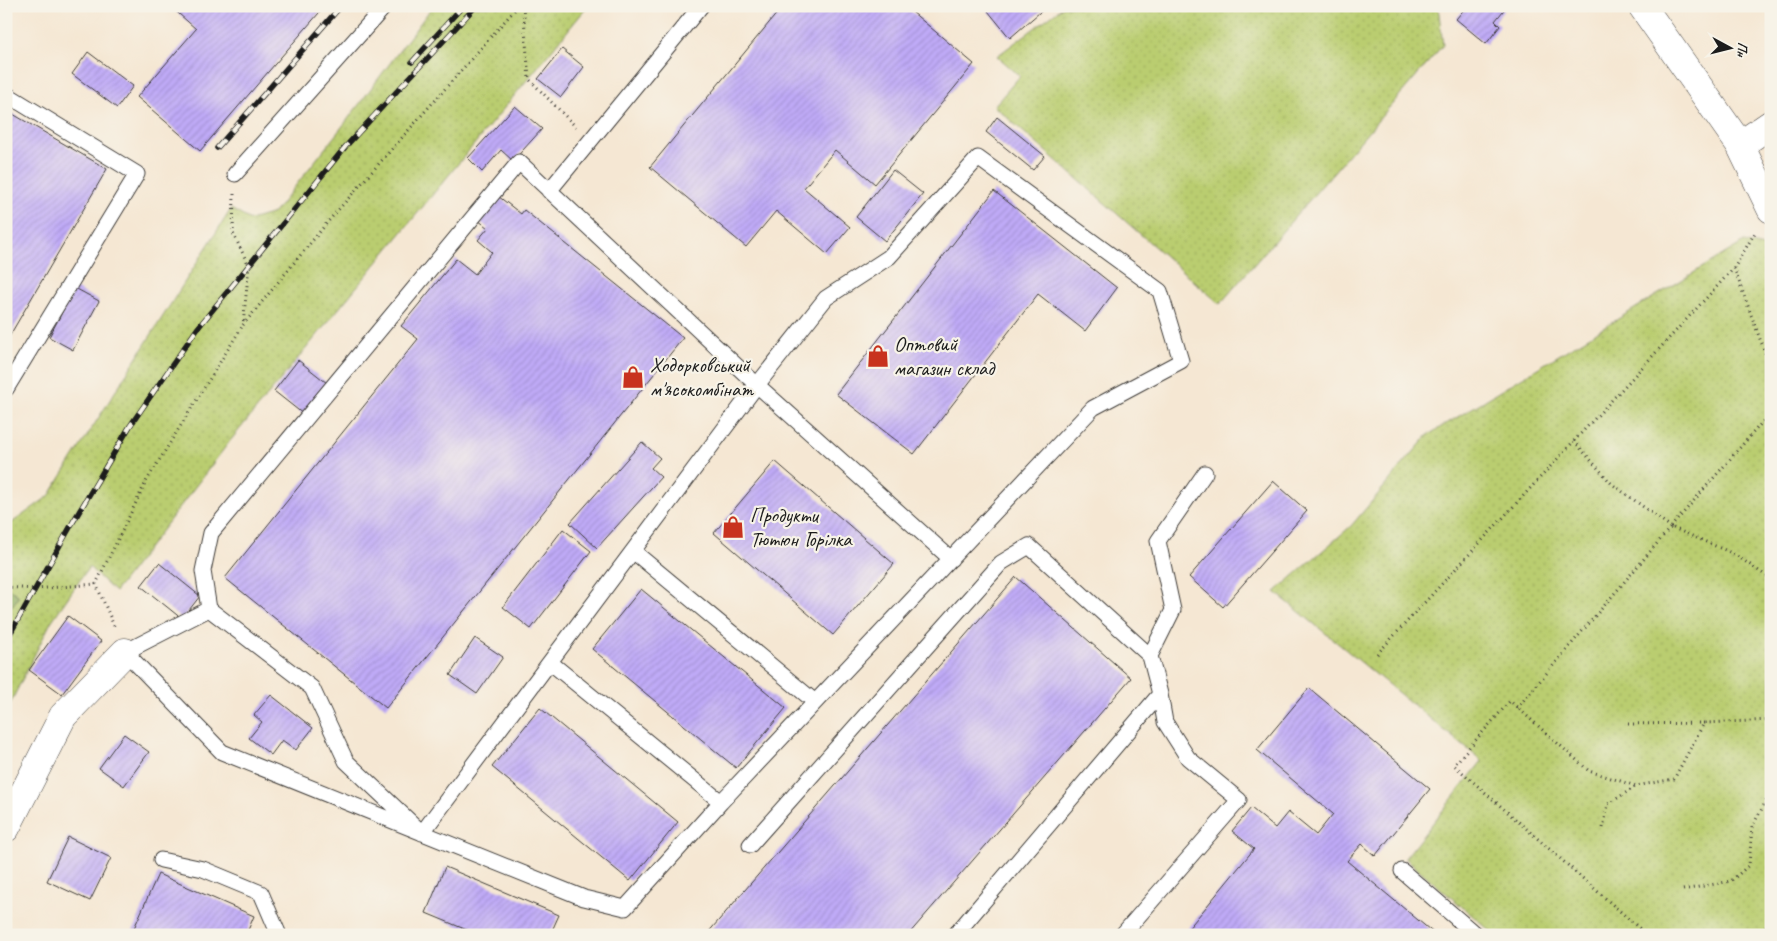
<svg xmlns="http://www.w3.org/2000/svg" width="1777" height="941" font-family="Caveat,sans-serif">
  <style>
    .grass { fill: url(#grass-dots); stroke: #6b7446 }
    .forest { fill: url(#forest-firs); stroke: #58663f }
    .building { fill: url(#building-hatch) }
    .lines { fill: none; stroke-linecap: round; stroke-linejoin: round }
    .service-casing { stroke: #3d3a37; stroke-width: 17 }
    .minor-casing { stroke: #3d3a37; stroke-width: 29 }
    .path { stroke: #3d3a37; stroke-width: 3; stroke-dasharray: 1 4; stroke-linecap: butt }
    .service { stroke: #fff; stroke-width: 15 }
    .minor { stroke: #fff; stroke-width: 28 }
    .rail-casing { stroke: #1c1c1c; stroke-width: 5.5 }
    .rail { stroke: #f7f3e8; stroke-width: 4; stroke-dasharray: 11; stroke-linecap: butt }
    .labels { text-anchor: middle; stroke-width: 4.5; stroke-linejoin: round; paint-order: stroke }
    .poi-label { font-size: 21px; fill: #1c1c1c; stroke: #f7f3e8; text-anchor: start }
  </style>
  <defs>
    <pattern id="grass-dots" width="8" height="8" patternUnits="userSpaceOnUse" patternTransform="scale(1.25)"><rect width="8" height="8" fill="#bacd70"/><path d="M2 2h.1M6 6h.1" fill="none" stroke="#9faf60" stroke-width="1.8" stroke-linecap="round"/></pattern>
    <pattern id="forest-firs" width="22" height="20" patternUnits="userSpaceOnUse" patternTransform="scale(1.25)"><rect width="22" height="20" fill="#93b062"/><path d="M5 1l3.5 6h-7zM16 11l3.5 6h-7z" fill="#778e50"/></pattern>
    <pattern id="building-hatch" width="6" height="6" patternUnits="userSpaceOnUse" patternTransform="scale(1.25)"><rect width="6" height="6" fill="#bfaaf7"/><path d="M-1 1l2-2M0 6l6-6M5 7l2-2" fill="none" stroke="#a492d3"/></pattern>
  </defs>
  <rect width="100%" height="100%" fill="#f7f3e8"/>
  <filter id="ink" filterUnits="userSpaceOnUse"><feTurbulence type="fractalNoise" baseFrequency=".02" numOctaves="2"/><feDisplacementMap in="SourceGraphic" scale="10" xChannelSelector="R" yChannelSelector="G"/><feConvolveMatrix kernelMatrix="1 2 1 2 8 2 1 2 1" color-interpolation-filters="sRGB"/></filter>
  <filter id="wash" filterUnits="userSpaceOnUse"><feTurbulence type="fractalNoise" baseFrequency=".0096" numOctaves="4" result="noise"/><feDisplacementMap in="SourceGraphic" scale="20" xChannelSelector="R" yChannelSelector="G"/><feGaussianBlur stdDeviation="1.12" result="paint"/><feColorMatrix in="noise" values="0 0 0 0 0 0 0 0 0 0 0 0 0 0 0 0 0 1.4 0 .05"/><feComposite in="paint" operator="in"/></filter>
  <g filter="url(#wash)">
    <rect width="100%" height="100%" fill="#f5e7d3"/>
    <path class="grass" d="M433,6H588L230,441L115,592L89,567L51,622L6,712V615L19,596L6,586V527L49,496L231,209L250,220L274,213L345,123Z
      M1064,6H1438L1443,45L1220,304L994,106L1020,76L997,56Z
      M1744,242L1763,247L1771,265V935H1495L1405,858L1482,761L1275,592L1351,526L1428,435Z"/>
    <path class="forest" d="M6,586L19,596L6,615Z"/>
    <g id="blocks">
      <path class="building" d="M170,6H325L200,151L137,97L196,29Z
        M783,6H905L974,64L875,184L835,150L804,188L850,227L827,254L776,211L746,247L650,167Z
        M994,6H1047L1010,38L988,11Z
        M1467,6H1507L1495,21L1500,26L1486,44L1456,19Z
        M562,49L584,67L561,97L538,79Z
        M88,52L133,86L117,108L72,74Z
        M515,106L542,129L513,161L501,150L482,172L468,158Z
        M6,110L107,169L6,342Z
        M997,117L1045,156L1033,170L986,132Z
        M893,170L923,194L885,241L856,217Z
        M994,191L1117,288L1085,331L1038,294L914,454L836,394Z
        M498,196L521,214L524,210L683,338L386,708L225,578L418,339L401,326L456,259L475,274L492,252L478,240L488,228L478,220Z
        M75,288L99,301L73,350L49,337Z
        M298,360L327,383L303,414L274,391Z
        M642,442L660,458L651,468L661,477L597,548L570,523Z
        M775,461L894,564L833,635L714,533Z
        M1273,481L1307,511L1223,607L1189,577Z
        M563,529L591,551L531,629L503,607Z
        M159,563L200,596L182,619L141,586Z
        M1016,577L1131,678L908,935H706Z
        M641,589L786,708L736,768L592,649Z
        M68,616L101,641L62,694L29,670Z
        M475,638L503,657L477,694L450,675Z
        M1309,688L1430,789L1375,856L1362,844L1347,861L1436,935H1183L1254,849L1232,831L1251,808L1275,828L1288,812L1316,835L1333,814L1257,750Z
        M271,695L313,728L296,750L282,740L271,755L249,738L262,722L254,715Z
        M540,708L678,822L630,881L492,767Z
        M124,734L149,752L124,786L99,768Z
        M68,837L111,858L90,901L47,881Z
        M445,867L559,915L550,935H479L426,913Z
        M158,874L254,916L246,935H131Z"/>
    </g>
  </g>
  <g filter="url(#ink)">
    <use href="#blocks" fill-opacity="0" stroke="#3d3a37" stroke-width="1"/>
    <g class="lines">
      <defs>
        <path id="service" d="M6,94L137,174L6,389
          M235,174L385,6
          M549,191L701,6
          M633,551L815,702
          M209,609L203,571L211,533L519,162L757,385L951,559
          M1150,656L1173,610L1158,541L1205,473
          M551,663L721,802L1093,408L1181,361L1160,291L978,158L889,257L826,298L757,385L422,833L346,761L312,688L209,609L125,652L222,752L584,898L625,908L721,802
          M750,845L1001,563L1029,546L1150,656L1160,694L955,935
          M161,860L203,869L261,893L279,935
          M1402,871L1476,935
          M1122,935L1239,800L1188,758L1165,722L1160,694"/>
        <path id="minor" d="M1642,6L1740,145L1771,209
          M1740,145L1771,124
          M6,828L63,716L125,652"/>
      </defs>
      <use href="#service" class="service-casing"/>
      <use href="#minor" class="minor-casing"/>
      <path class="path" d="M523,6L529,79L576,127
        M234,194L233,233L249,266L243,325L331,218L518,6
        M1734,268L1771,369
        M1574,441L1612,484L1671,527L1771,412
        M6,587L35,589L96,584
        M114,626L96,584L147,480L243,325
        M1377,654L1734,268L1756,231
        M1517,708L1671,527L1734,554L1771,579
        M1628,724L1704,723
        M1603,828L1608,804L1635,787
        M1683,890L1731,881L1749,865L1752,827L1771,792
        M1647,935L1454,765L1510,701L1589,771L1636,786L1674,779L1704,723L1771,720
        M1759,935L1771,921"/>
      <use href="#service" class="service"/>
      <use href="#minor" class="minor"/>
      <defs>
        <path id="rail" d="M412,62L463,6
          M217,148L341,6
          M6,641L73,522L130,426L197,329L346,146L476,6"/>
      </defs>
      <use href="#rail" class="rail-casing"/>
      <use href="#rail" class="rail"/>
    </g>
  </g>
  <defs>
    <symbol id="shop-bare" viewBox="-9 -9 18 18"><path d="M-5-2.5h2.3a2.7 3.5 0 0 1 5.4 0H5L5.5 6h-11ZM-1.5-2.5h3a1.5 2.3 0 0 0-3 0Z" fill="#c8321e" stroke="#f7f3e8" stroke-width="2.5" paint-order="stroke"/></symbol>
  </defs>
  <g fill-rule="evenodd">
    <use href="#shop-bare" x="862" y="340" width="32" height="32"/>
    <use href="#shop-bare" x="617" y="361" width="32" height="32"/>
    <use href="#shop-bare" x="717" y="511" width="32" height="32"/>
  </g>
  <g class="labels">
    <g class="poi-label">
      <text x="894" y="351">Оптовий<tspan x="894" dy="24">магазин склад</tspan></text>
      <text x="650" y="372">Ходорковський<tspan x="650" dy="24">м'ясокомбінат</tspan></text>
      <text x="750" y="522">Продукти<tspan x="750" dy="24">Тютюн Горілка</tspan></text>
    </g>
  </g>
  <rect width="1777" height="941" fill="none" stroke="#f7f3e8" stroke-width="25"/>
  <g transform="translate(1730 48) rotate(97)" stroke="#f7f3e8" stroke-width="4" paint-order="stroke">
  <path d="M0-4L9 19L0 12L-9 19Z" fill="#1c1c1c"/>
  <text y="-8" font-size="14" font-weight="bold" text-anchor="middle" fill="#1c1c1c">Пн</text>
  </g>
</svg>
